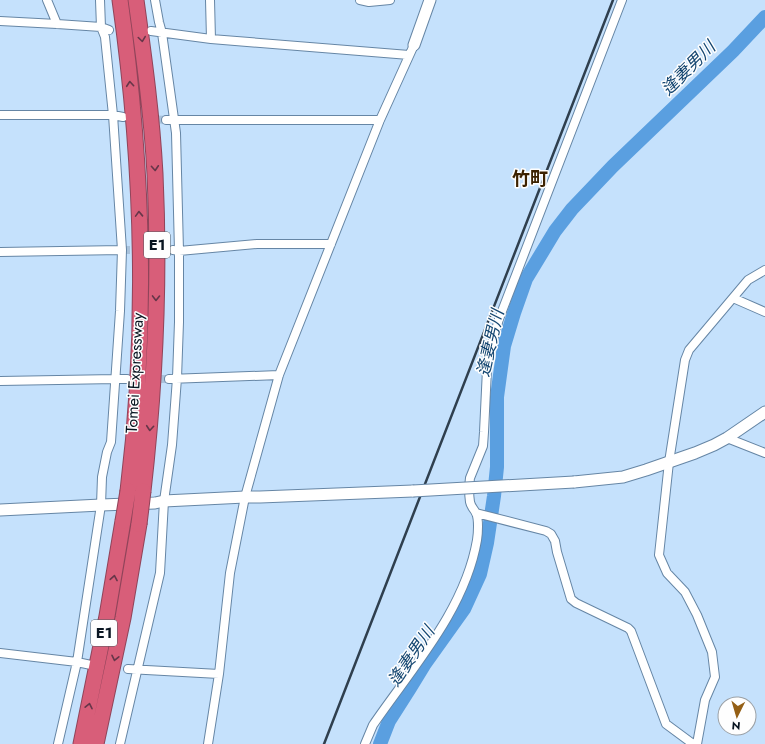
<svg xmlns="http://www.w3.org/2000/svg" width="765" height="744" font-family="Jost,'Noto Sans JP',sans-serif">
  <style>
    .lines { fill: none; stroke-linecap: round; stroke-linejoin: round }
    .river { stroke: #5a9fe0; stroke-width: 14 }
    .street-tunnel { stroke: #a9c2db; stroke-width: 8; stroke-dasharray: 8 4; stroke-linecap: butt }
    .street-casing { stroke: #6686a5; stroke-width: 10 }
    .secondary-casing { stroke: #6686a5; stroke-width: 13 }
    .highway-casing { stroke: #90445a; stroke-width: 17 }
    .street { stroke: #fff; stroke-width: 8 }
    .secondary { stroke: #fff; stroke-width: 11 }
    .highway { stroke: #d85e79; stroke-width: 15 }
    .rail { stroke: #2f3f4e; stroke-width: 2.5 }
    .secondary-bridge-casing { stroke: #6686a5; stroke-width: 13; stroke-linecap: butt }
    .highway-bridge-casing { stroke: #90445a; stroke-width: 17; stroke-linecap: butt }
    .secondary-bridge { stroke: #fff; stroke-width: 11 }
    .highway-bridge { stroke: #d85e79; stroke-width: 15 }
    .oneway { stroke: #663649 }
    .labels { text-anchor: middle; stroke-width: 3; stroke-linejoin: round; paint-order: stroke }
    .shield { fill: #fefefe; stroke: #525b63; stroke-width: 1 }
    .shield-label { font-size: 15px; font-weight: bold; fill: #091521 }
    .street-label { font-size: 16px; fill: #091521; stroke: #fefefe }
    .water-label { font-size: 17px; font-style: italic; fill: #144671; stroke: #fefefe }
    .quarter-label { font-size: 18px; font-weight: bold; fill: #3c2201; stroke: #fefefe }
  </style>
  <rect width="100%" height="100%" fill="#c5e1fc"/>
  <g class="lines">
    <path class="river" d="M380,744L389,721L410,688L424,665L464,609L480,574L487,543L494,496L497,467V397L504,346L514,313L526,279L555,231L572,209L613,166L733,51L765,17"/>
    <path class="street-tunnel" d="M131,118L166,120
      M122,250H173
      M134,379H169"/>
    <defs>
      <path id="street" d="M47,0L57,24
        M210,0L211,39
        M360,0L369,2L390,0
        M0,21L57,24L101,27L109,30
        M151,31L211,39L409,55
        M0,115H113L123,117
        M166,120H380
        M173,250L179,251L257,244H331
        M0,252L122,250
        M733,298L765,312
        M169,379L279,375
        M0,381L116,379H127
        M727,438L765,453
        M476,513L546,531L551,534L555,541L557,552L571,599L576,603L628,628L631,631L666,724L693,744
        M0,653L77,662L91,665
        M128,669L219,674
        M58,744L77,662L101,505L102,477L107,452L111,442L120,311L122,250L113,115L105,37L101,27L100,0
        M120,744L160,573L164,501L172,445L177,378L179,322V251L176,133L162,33L159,22L155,0
        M208,744L219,674L230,573L245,497L279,375L380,120L414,45
        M365,744L373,725C412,668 465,610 477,540C478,534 479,519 476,513C474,509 471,507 470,502C469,495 469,485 470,478L483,446L484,432L487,369L491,347L499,319L622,0
        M697,744L705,700L715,677L712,652L697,615L685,592L667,573L659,555L669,462L685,360L689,350L748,280L765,270"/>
      <path id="secondary" d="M414,45L430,0
        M574,482L623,477L646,470L695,453L714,445L727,438L765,412
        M0,510L101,505L155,503L164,501L245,497H260L413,491"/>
      <path id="highway" d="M120,0C143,162 148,328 128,491
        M136,0C144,58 152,116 155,174C160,280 155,386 143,491
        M81,744L107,616L123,521
        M96,744L123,618L139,524"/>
    </defs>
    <use href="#street" class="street-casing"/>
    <use href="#secondary" class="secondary-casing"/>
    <use href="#highway" class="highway-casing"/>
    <use href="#street" class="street"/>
    <use href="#secondary" class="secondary"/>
    <use href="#highway" class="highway"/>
    <path class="rail" d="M324,744L613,0"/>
    <defs>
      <path id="secondary-bridge" d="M413,491L574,482"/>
      <path id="highway-bridge" d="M123,521L128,491
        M139,524L143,491"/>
    </defs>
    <use href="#secondary-bridge" class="secondary-bridge-casing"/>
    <use href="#highway-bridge" class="highway-bridge-casing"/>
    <use href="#secondary-bridge" class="secondary-bridge"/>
    <use href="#highway-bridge" class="highway-bridge"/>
  </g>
  <defs><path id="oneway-chevron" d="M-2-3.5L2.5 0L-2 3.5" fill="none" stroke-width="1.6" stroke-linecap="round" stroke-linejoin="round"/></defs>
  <g class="oneway">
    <use href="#oneway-chevron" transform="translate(142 39) rotate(82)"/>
    <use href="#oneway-chevron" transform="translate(130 84) rotate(-95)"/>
    <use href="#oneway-chevron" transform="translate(155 168) rotate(86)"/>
    <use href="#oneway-chevron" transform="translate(139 214) rotate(-92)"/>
    <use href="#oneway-chevron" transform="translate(156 298) rotate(91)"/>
    <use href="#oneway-chevron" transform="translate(150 428) rotate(95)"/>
    <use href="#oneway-chevron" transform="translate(114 578) rotate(-80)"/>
    <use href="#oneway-chevron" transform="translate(115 658) rotate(102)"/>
    <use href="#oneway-chevron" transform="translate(89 706) rotate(-78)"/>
  </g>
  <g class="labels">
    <g class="shield">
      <rect x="144" y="232" width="26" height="26" rx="3"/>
      <rect x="91" y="620" width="26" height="26" rx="3"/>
    </g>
    <g class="shield-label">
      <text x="157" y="250">E1</text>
      <text x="104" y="638">E1</text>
    </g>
    <g class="street-label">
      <text transform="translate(134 373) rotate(-87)" y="6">Tomei Expressway</text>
    </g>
    <g class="water-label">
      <text transform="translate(688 68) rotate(-45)" y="6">逢妻男川</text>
      <text transform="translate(490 343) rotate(-77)" y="6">逢妻男川</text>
      <text transform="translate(411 656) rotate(-56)" y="6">逢妻男川</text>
    </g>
    <g class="quarter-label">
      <text x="530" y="185">竹町</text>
    </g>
  </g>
  <g transform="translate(737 716) rotate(185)"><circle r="19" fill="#fefefe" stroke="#9ca1a6"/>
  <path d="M0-3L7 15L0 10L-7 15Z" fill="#945f15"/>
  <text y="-6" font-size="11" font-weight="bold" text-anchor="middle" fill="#091521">N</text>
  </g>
</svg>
